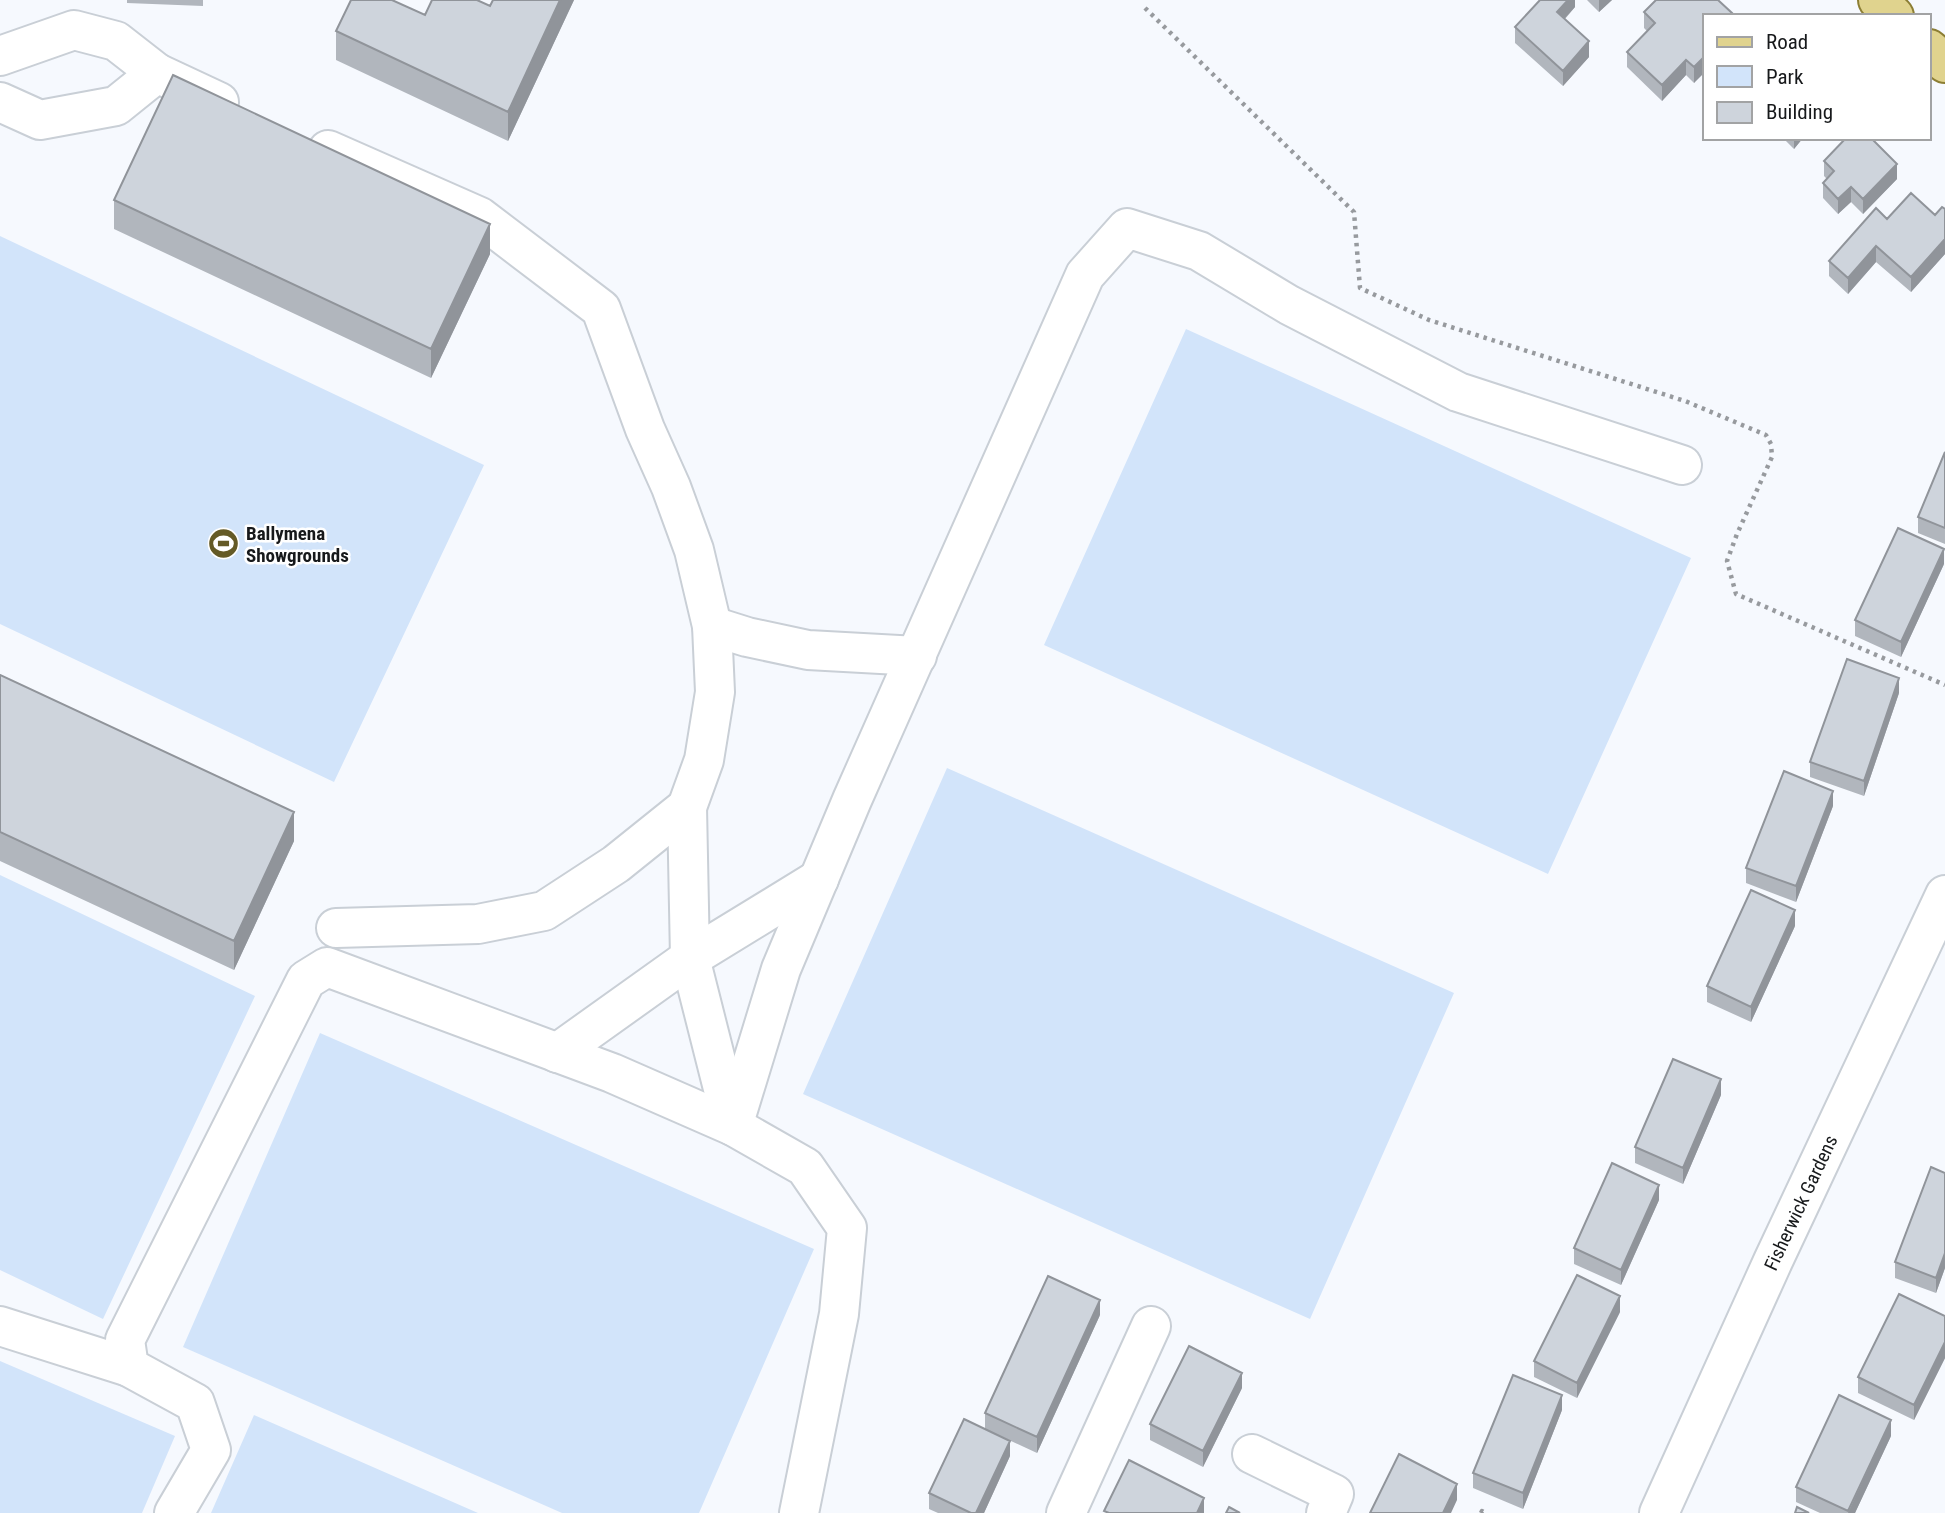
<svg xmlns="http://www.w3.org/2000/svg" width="1945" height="1513" font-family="'Roboto Condensed',sans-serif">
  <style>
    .green { fill: #d2e4fa }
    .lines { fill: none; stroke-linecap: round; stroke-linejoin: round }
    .minor-casing { stroke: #c9cfd6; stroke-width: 42 }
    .major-casing { stroke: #8c7e34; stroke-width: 42 }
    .path { stroke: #979a9e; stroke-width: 4.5; stroke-dasharray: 3.5 5; stroke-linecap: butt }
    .minor { stroke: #fff; stroke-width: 38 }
    .major { stroke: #e0d38e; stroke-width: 38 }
    .wall { fill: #b1b6bd }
    .shaded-wall { fill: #90949a }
    .building { fill: #ced4dc; stroke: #90949a; stroke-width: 2 }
    .labels { text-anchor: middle; stroke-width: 5; stroke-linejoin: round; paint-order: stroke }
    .poi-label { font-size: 19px; font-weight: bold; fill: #17191b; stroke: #fff; text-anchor: start }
    .street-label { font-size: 19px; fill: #17191b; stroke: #fff }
  </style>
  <rect width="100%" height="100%" fill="#f6f9fe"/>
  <path class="green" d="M0,236L484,465L334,782L0,624Z
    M1186,329L1691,558L1548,874L1044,645Z
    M947,768L1454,993L1310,1319L803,1094Z
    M0,875L255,996L103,1319L0,1270Z
    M320,1033L814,1249L699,1513H562L183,1347Z
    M0,1361L175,1436L142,1513H0Z
    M254,1415L478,1513H211Z"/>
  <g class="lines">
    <defs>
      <g id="minor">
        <path d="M0,56L74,30L116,41L157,73"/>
        <path d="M0,102L40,120L116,106L157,73L219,102"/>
        <path d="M328,150L480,217L601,309L645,429L671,487L694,550L712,626L715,692L704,760L687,807L616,864L544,911L478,924L336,928"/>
        <path d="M712,626L747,637L808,650L917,656"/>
        <path d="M687,807L690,958L732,1124"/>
        <path d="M557,1053L690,958L819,879"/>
        <path d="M0,1326L129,1367"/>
        <path d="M1252,1454L1334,1494L1326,1513"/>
        <path d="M174,1513L211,1450L195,1403L129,1367L125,1340L306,980L327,967L612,1073L733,1126"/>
        <path d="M799,1513L839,1314L847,1228L805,1167L733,1126L781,969L852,800L1085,275L1127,228L1199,251L1289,305L1458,392L1682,465"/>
        <path d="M1066,1513L1151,1326"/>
        <path id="s1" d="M1659,1513L1773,1261L1945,895"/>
      </g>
      <path id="major" d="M1878,0L1894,16
        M1929,49L1945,63"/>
    </defs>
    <use href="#minor" class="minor-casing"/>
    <use href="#major" class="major-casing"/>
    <path class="path" d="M1145,8L1354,212L1360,288L1429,320L1685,401L1766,435L1771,444L1772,457L1737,534L1727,561L1736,594L1945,685
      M1481,1513L1482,1511L1485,1513"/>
    <use href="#minor" class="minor"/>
    <use href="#major" class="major"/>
  </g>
  <path class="wall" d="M127,0H203V6L127,3Z
    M493,0H574L508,141L336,60V31L425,15L490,6Z
    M1575,0V7L1565,19L1589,57L1563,86L1515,43V27Z
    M1587,0H1612L1599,12Z
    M1644,12L1732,16L1694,83L1686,75L1662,101L1627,67V52L1647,31L1644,28Z
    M1783,138H1803L1794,149Z
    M1824,161L1897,179L1863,214L1851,202L1838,214L1823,198V183L1827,179L1824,176Z
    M114,200L490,254L431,378L114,229Z
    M1945,209V254L1911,292L1876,262L1848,294L1829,276V261L1887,219L1935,215Z
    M1945,452V544L1918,533V517Z
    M1944,564L1901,657L1855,636V620Z
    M0,675L294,841L234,970L0,861Z
    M1899,693L1864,796L1810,777V762Z
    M1833,806L1796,902L1746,883V868Z
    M1795,926L1751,1022L1707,1002V986Z
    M1721,1095L1683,1184L1635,1163V1147Z
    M1945,1173V1268L1936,1293L1895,1278V1262Z
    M1659,1200L1621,1285L1574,1264V1248Z
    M1620,1312L1577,1398L1534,1377V1361Z
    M1100,1315L1037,1453L985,1429V1413Z
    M1945,1316V1358L1914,1420L1858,1393V1377Z
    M1242,1388L1203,1467L1150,1440V1424Z
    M1562,1410L1523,1509L1473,1488V1473Z
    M1891,1436L1855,1513H1820L1796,1502V1487Z
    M1010,1456L984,1513H938L929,1509V1493Z"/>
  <path class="shaded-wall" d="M560,0H574L508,141V112Z
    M1568,0H1575V7L1557,27V12Z
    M1599,0H1612L1599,12Z
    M1589,41V57L1563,86V71Z
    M1705,56V72L1694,83V67Z
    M1686,60V75L1662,101V85Z
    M1794,138H1803L1794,149Z
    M1897,164V179L1863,214V199Z
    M1851,187V202L1838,214V199Z
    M490,224V254L431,378V349Z
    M1945,239V254L1911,292V277Z
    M1876,246V262L1848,294V278Z
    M1944,549V564L1901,657V642Z
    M1899,678V693L1864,796V781Z
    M1833,791V806L1796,902V886Z
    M294,812V841L234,970V941Z
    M1795,910V926L1751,1022V1007Z
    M1721,1079V1095L1683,1184V1168Z
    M1659,1185V1200L1621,1285V1270Z
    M1945,1253V1268L1936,1293V1278Z
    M1620,1296V1312L1577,1398V1383Z
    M1100,1300V1315L1037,1453V1437Z
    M1945,1342V1358L1914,1420V1405Z
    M1242,1373V1388L1203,1467V1451Z
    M1562,1395V1410L1523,1509V1493Z
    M1891,1420V1436L1855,1513H1848Z
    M1010,1441V1456L984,1513H976Z
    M1457,1484V1500L1451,1513H1443Z
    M1204,1498V1513H1197Z"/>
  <path class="building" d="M351,0H392L425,15L432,0H477L490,6L493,0H560L508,112L336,31Z
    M1540,0H1568L1557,12L1589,41L1563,71L1515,27Z
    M1656,0H1718L1732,13L1730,16H1705V56L1694,67L1686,60L1662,85L1627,52L1655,23L1644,12Z
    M173,75L490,224L431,349L114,200Z
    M1846,138H1871L1897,164L1863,199L1851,187L1838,199L1823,183L1834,171L1824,161Z
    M1911,193L1935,215L1942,207L1945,209V239L1911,277L1876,246L1848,278L1829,261L1876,208L1887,219Z
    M1945,452V528L1918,517Z
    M1898,528L1944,549L1901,642L1855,620Z
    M1847,659L1899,678L1864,781L1810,762Z
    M0,675L294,812L234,941L0,832Z
    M1784,771L1833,791L1796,886L1746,868Z
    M1751,890L1795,910L1751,1007L1707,986Z
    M1673,1059L1721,1079L1683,1168L1635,1147Z
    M1612,1163L1659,1185L1621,1270L1574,1248Z
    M1931,1167L1945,1173V1253L1936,1278L1895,1262Z
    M1577,1275L1620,1296L1577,1383L1534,1361Z
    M1048,1276L1100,1300L1037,1437L985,1413Z
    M1899,1294L1945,1316V1342L1914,1405L1858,1377Z
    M1189,1346L1242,1373L1203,1451L1150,1424Z
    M1513,1375L1562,1395L1523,1493L1473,1473Z
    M1839,1395L1891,1420L1848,1511L1796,1487Z
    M964,1419L1010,1441L976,1513H971L929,1493Z
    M1399,1454L1457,1484L1443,1513H1370Z
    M1129,1460L1204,1498L1197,1513H1109L1104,1511Z
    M1229,1507L1240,1513H1226Z
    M1797,1507L1809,1513H1795Z"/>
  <defs>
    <symbol id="stadium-disc" viewBox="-11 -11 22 22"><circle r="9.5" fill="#645a26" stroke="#fff"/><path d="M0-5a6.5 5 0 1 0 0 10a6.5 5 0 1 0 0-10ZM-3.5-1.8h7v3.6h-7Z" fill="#fff"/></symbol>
  </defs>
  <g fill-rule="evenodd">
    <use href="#stadium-disc" x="206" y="526" width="35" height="35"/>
  </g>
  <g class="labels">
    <g class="poi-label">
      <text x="246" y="540">Ballymena<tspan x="246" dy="22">Showgrounds</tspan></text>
    </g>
    <g class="street-label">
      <text dy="7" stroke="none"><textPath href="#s1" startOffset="341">Fisherwick Gardens</textPath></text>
    </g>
  </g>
  <rect x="1703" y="14" width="228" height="126" fill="#ffffff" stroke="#a2a3a4" stroke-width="2"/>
  <rect x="1717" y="37" width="35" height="10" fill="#e0d38e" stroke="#a2a3a4" stroke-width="2"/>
  <text x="1766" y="49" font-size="21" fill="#17191b">Road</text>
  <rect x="1717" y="66" width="35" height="21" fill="#d2e4fa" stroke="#a2a3a4" stroke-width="2"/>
  <text x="1766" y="84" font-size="21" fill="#17191b">Park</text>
  <rect x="1717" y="102" width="35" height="21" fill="#ced4dc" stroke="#a2a3a4" stroke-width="2"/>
  <text x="1766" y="119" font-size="21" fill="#17191b">Building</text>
</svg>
